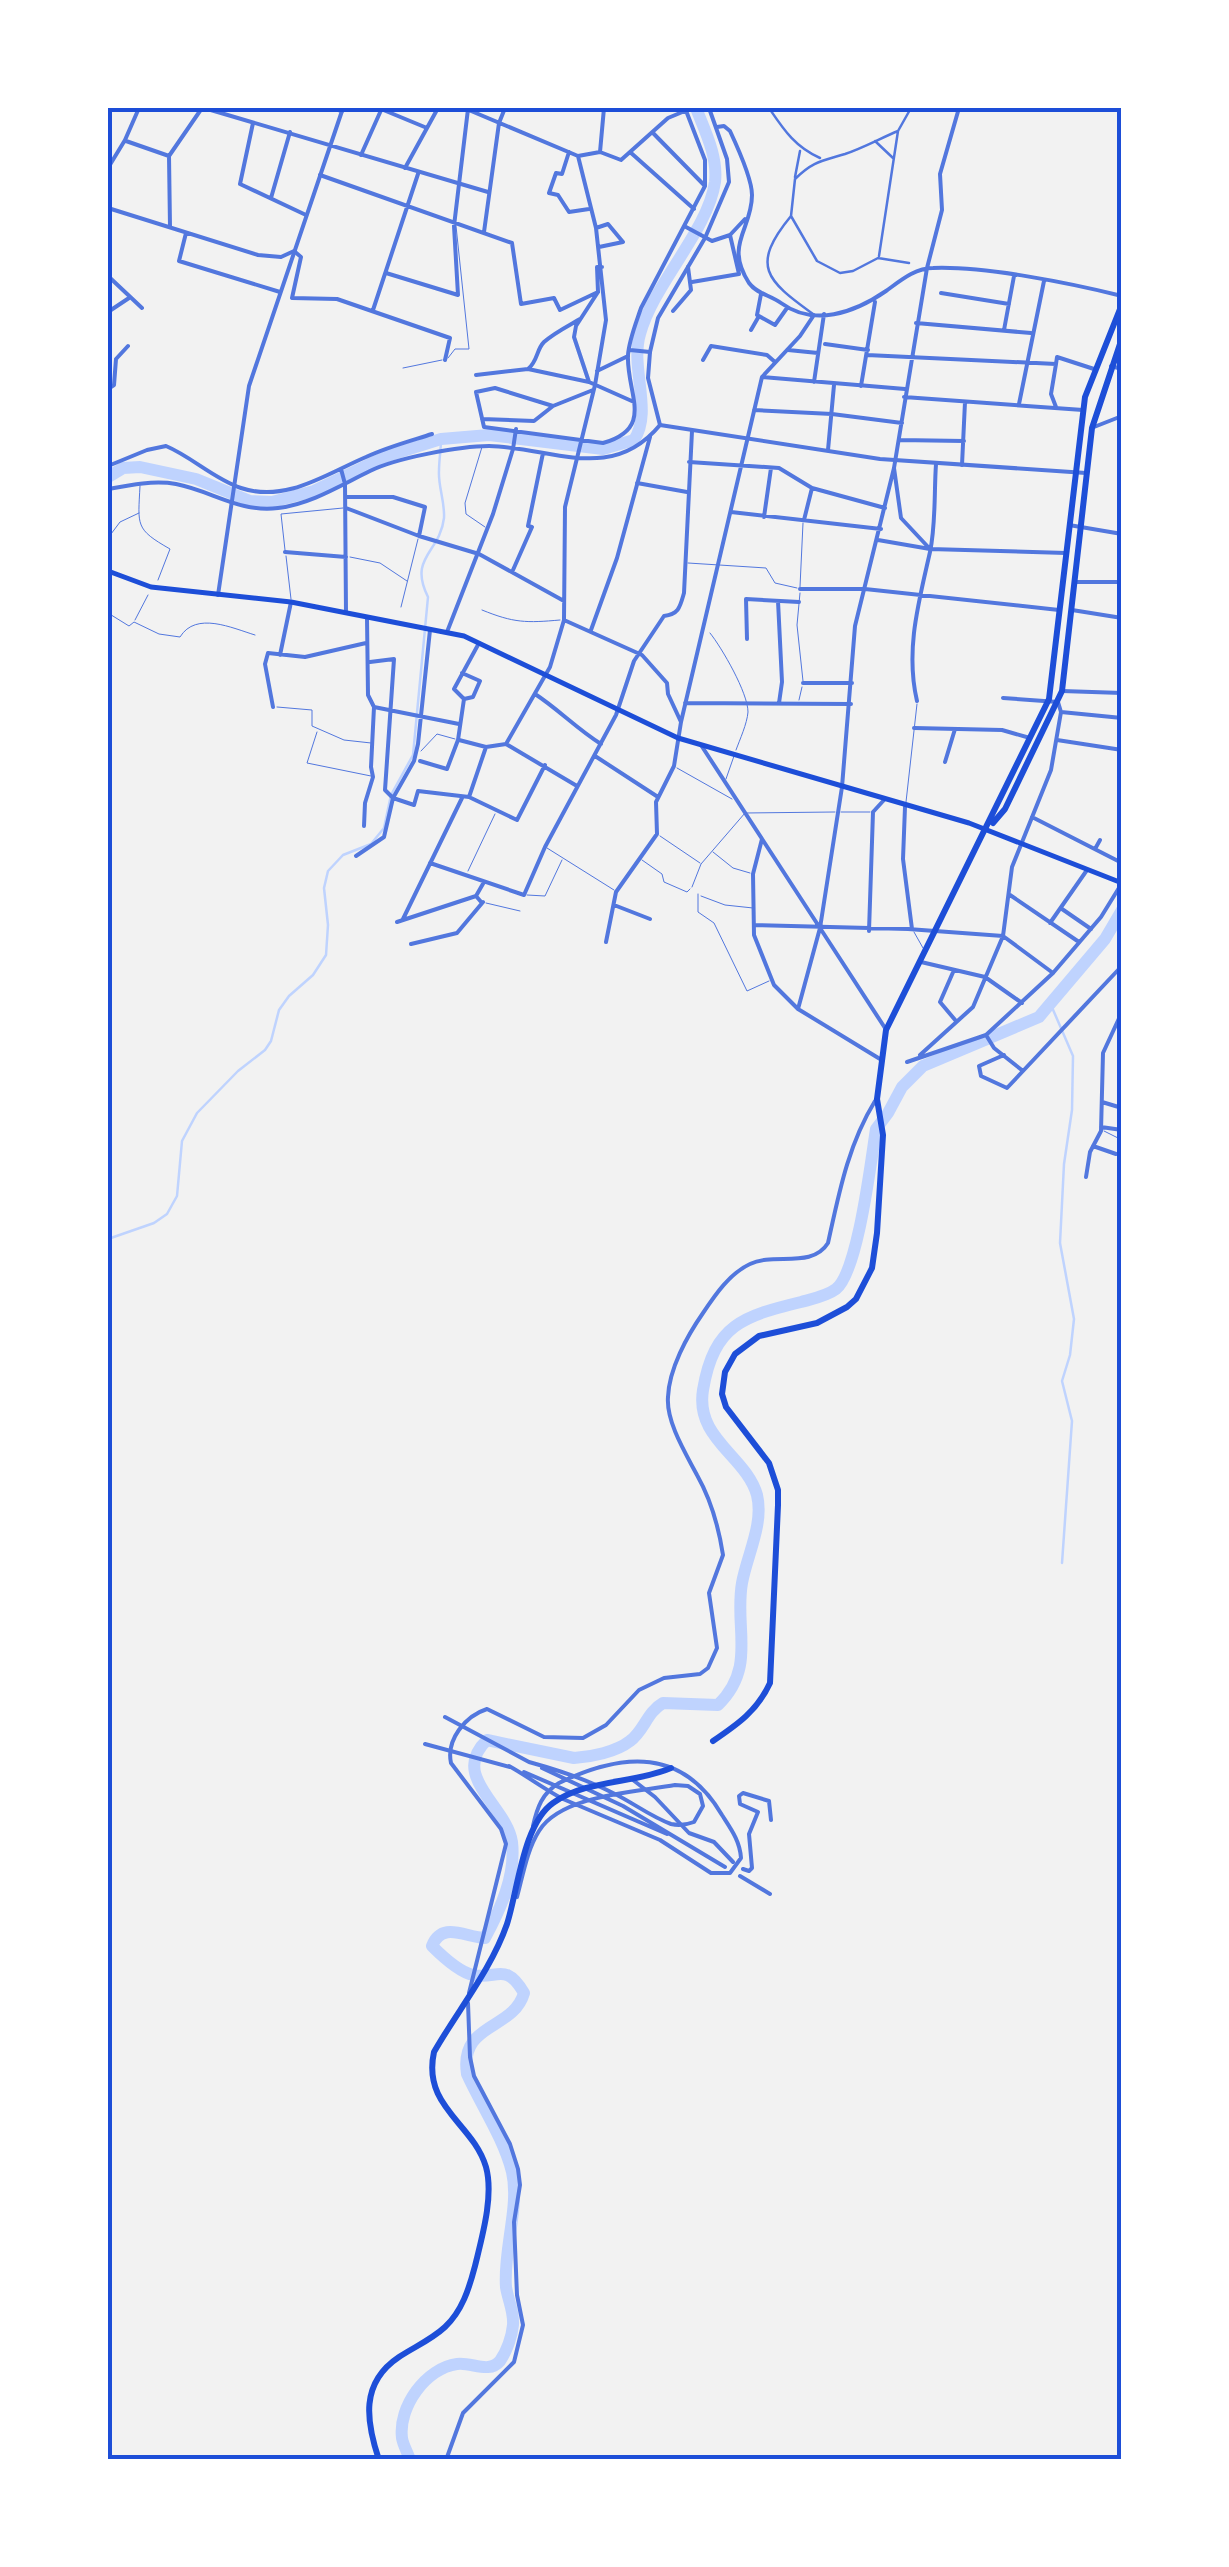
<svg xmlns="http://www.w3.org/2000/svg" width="1229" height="2567" font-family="Quicksand,sans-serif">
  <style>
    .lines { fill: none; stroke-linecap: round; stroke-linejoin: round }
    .stream { stroke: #bfd3fe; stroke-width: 2.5 }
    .river { stroke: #bfd3fe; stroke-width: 12 }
    .service { stroke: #5277de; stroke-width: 1 }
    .pedestrian { stroke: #5277de; stroke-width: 2.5 }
    .minor { stroke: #5277de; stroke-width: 4 }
    .tertiary { stroke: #5277de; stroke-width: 4 }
    .primary { stroke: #1d4ed8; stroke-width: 5 }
    .trunk { stroke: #1d4ed8; stroke-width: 6 }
    .neatline { fill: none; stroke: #1d4ed8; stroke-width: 4 }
  </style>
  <rect width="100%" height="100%" fill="#f2f2f2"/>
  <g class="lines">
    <path class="stream" d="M1051,1005L1073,1056L1072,1110L1064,1164L1060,1243L1074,1319L1070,1355L1062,1381L1072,1421L1062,1563
      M108,1239L154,1223L167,1214L177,1196L182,1141L197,1113L238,1071L265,1050L271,1041L279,1010L289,996L313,975L326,955L328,925L324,888L328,871L343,855L371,844L384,828L391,795L413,755L428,597C408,557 440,553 444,518C445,502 438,486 439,471C439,460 441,450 441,439"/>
    <path class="river" d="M108,477L123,468L140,467L196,479L250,501L272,502L314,491L387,456L441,439L489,435L603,449L634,440C653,412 630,368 640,334C654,283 708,231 715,182C718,157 705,131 696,108
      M410,2460C408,2453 403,2445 402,2438C398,2407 426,2368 457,2364C472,2362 489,2374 500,2361C507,2351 512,2336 513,2325C514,2311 508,2300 506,2287C503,2250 520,2206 512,2172C504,2139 481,2105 467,2074C459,2022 513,2031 524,1993C505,1961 497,1980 473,1975C459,1972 442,1956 432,1946C442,1921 465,1937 485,1938C500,1910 516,1876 512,1842C507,1806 449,1776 487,1740L574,1758C591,1757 616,1752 630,1741C644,1731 647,1712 663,1703L718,1705C757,1667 734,1628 742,1583C747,1555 764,1524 757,1495C746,1456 695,1439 703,1390C714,1324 744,1316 801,1302C812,1299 827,1296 836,1289C858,1272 871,1160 876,1129L888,1113L902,1087L923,1066L1039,1017L1105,939L1122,910"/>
    <path class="service" d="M448,358L455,349H469L456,226
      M403,368L442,360
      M482,447L465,503L466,514L485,527
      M140,486C138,526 135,529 170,549L158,580
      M108,538L120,522L139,513
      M285,550L281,514L343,508
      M286,556L291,599
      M350,557L380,563L407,581
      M688,563L766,568L775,583L797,588
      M800,587L803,523
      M800,593L797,625L803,681
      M401,607L418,539
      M482,610C514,623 526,623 560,620
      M108,613L129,626L134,622L159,634L180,637C196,611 232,628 255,635
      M135,620L148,595
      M710,633C722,648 748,693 748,712C747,724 740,739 736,750
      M799,700L802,687
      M277,707L312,710V726L344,740L371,743
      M317,732L307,763L371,776
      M421,751L437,734L455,739
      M677,768L732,799
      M726,779L734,756
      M906,802L917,704
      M841,812H870
      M660,836L700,863
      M547,848L614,890
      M713,852L733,868L750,873
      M642,860L662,874L664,882L687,892L690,889
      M468,871L495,814
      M692,887L701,864L745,813L835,812
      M698,894V912L714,923L747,991L769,981
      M527,895L545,896L562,860
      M701,896L725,905L753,908
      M486,903L520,911
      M914,932L923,948
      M1104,1131L1122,1140"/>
    <path class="pedestrian" d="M769,108C784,130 795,147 820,158
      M898,131C881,138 863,148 845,154C822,161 813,161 795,179L791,216L817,261L840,273L853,271L878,258L909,263
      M875,141L893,158
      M795,177L800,151
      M791,216C750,266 766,280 813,314
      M879,256L898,131L911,108"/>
    <path class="minor" d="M331,108L342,111
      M464,108L578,156
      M381,109L427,128
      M253,123L240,184L306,215
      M717,127L724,126L730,131C737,146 752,180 752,195C752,230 724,244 749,283C757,294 770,295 781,303C814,327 854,313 886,291C900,281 915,268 933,268C985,266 1070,283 1122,296
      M653,133L705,186
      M126,141L169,156
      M569,152L562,174L556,173L549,193L558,195L569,212L589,209
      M600,152L604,108
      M630,152L694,209
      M361,155L382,108
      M578,156L600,152L621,160L668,118L692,108
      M108,168L125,140L139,108
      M405,168L438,108
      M320,175L512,243L521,304L554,298L560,310L598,292
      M271,198L290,132
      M108,208L258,255L281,257L294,251L301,257L292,298L337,299L450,338L445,360
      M170,227L169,156L202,108
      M686,227L712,241L730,235L745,219
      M596,228L608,224L623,242L599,247
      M484,232L499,123L505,108
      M186,233L179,261L280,292
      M386,273L458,295L454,226L468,109
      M108,276L142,308
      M692,282L739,274L730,235
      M941,293L1009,304
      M761,294L757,315L775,325L787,308
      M373,310L418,174
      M673,311L691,290L688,267
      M108,312L129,298
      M916,323L1031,333
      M751,330L759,316
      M1004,330L1014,276
      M825,344L868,350
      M630,350L650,352
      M788,350L818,353
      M867,355L1056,364L1057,357L1094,369
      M703,360L711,346L767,355L775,362
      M1111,366L1122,369
      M528,369C538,361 536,350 544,342C554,333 568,326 580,319
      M597,371L628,356
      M476,375L528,369L589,382L634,402
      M762,377L905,389
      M589,382L574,337L576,326L598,292L597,267H602
      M814,382L824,314
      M861,386L875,302
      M108,389L114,385L116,359L128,346
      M904,397L1083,410
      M1019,404L1044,281
      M553,406L495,388L476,392L484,427L603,443C656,428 626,393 628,355C629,340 636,323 641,308L705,186V160L685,108
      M1056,407L1051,394L1056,364
      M754,410L832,414L902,423
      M482,419L534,421L553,406L593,390
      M1094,427L1122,416
      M899,440L964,441
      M828,450L834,385
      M689,462L779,468L812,488L885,508
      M962,465L965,402
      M108,466L147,450L166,446C192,457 214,479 241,488C286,503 326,474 366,457C387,447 410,441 432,434
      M894,468L901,518L930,549
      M341,469L345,484L346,613
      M637,483L687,492
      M108,489C129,485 154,480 176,484C212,491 240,513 278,508C311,504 341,485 370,471C396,458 460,446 489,446C552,447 611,484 660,425
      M345,497H393L425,507L419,536L479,554L564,601
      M346,508L419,536
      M731,512L881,529
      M764,517L771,468
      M804,520L812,488
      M878,540L930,549L1066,553
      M285,552L346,557
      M513,570L532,527L528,526L543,453
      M1076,582H1122
      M800,589H865L1059,610
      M778,601L782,682L779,703
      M1072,610L1122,618
      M564,620L642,655L667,683L668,694L681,722
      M591,630L617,558L650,437
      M447,632L493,514L513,449L516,429
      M747,639L746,599L799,602
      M280,655L291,602
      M370,662L394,659L385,790L393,798L414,805L418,791L469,797L517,820L545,765
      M462,673L480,681L473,697L464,699
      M803,683H852
      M1062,691L1122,693
      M535,694C558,709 577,729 601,744
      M1003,698L1058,702L1061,712
      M917,701C905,650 919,601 930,552C936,524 934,492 936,464
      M685,703L851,704
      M273,707L265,664L268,653L305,657L366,643
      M374,707L459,724
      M1061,712L1122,718
      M914,728L1002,730L1030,738
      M459,740L486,747L506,744L577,786
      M1057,740L1122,750
      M506,744L550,667L564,620L565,507L595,385L606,320L596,228L578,156
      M701,745L820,928L798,1009
      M595,756L658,797
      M420,761L447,769L458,740L464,699L454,689L479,643
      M945,762L955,729
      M469,797L486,747
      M905,807L903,859L912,929
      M1032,817L1122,863
      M364,826L365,803L373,777L371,767L374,707L368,695L367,618
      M762,839L753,874L754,935L774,985L798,1009L880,1059
      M1095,849L1100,840
      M356,856L384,837L393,798L414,761L418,744L430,630
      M430,863L524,895L545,847L616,715L634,661L664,616C679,614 680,607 684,593L692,431
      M1010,895L1079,942
      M482,903L476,896L484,882
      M614,905L650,919
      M1062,909L1091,929
      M403,919L462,798
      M397,922L476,896
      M1050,923L1087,870
      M754,925L908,929L1003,936L1053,973
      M869,931L873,812L884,800
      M606,942L616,892L657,834L656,802L674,766L681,722L762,377L800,336L814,315
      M411,944L457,933L483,902
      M921,962L985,977L1022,1003
      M954,970L940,1002L956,1021
      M885,1028L820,928L842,787L855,626L894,468L927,268L942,210L940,174L959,108
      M986,1035L994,1048L1023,1071L1119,969L1122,961
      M920,1055L973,1007L1003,936L1012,867L1051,770L1061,712
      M1004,1055L979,1066L981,1076L1007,1088L1023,1071
      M907,1062L986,1035L1053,973L1101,917L1122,883
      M1102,1102L1122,1108
      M1101,1127L1122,1130
      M1093,1146L1116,1154
      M1086,1177L1090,1152L1101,1131L1103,1053L1122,1012
      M633,1780L655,1797L689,1833L714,1842L733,1862
      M743,1869L749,1871L752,1868L749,1834L758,1812L740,1804L739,1796L743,1793L769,1801L771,1820
      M469,1993L506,1844L501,1829L451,1763C446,1740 465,1716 487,1709L544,1737L583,1738L606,1725L639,1690L664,1678L700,1674L708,1668L717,1648L709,1593L723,1555C719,1529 710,1498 697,1475C686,1454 666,1422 668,1397C669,1369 687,1336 703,1313C715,1295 730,1273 750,1264C774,1252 812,1269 828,1243C839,1193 848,1145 875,1101
      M446,2460L463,2413L514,2362L523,2325L517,2295L514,2222L520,2185L518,2169L510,2144L474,2076L470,2057L468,2003"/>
    <path class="tertiary" d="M204,108L488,192
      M709,108L727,159L729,182L705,238L658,318L650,352L648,378L660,425L880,459L1086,473
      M1069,525L1122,534
      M218,595L249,386L343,108
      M445,1717L529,1762
      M425,1744L510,1767
      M509,1766C527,1776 544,1789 563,1799L660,1840L711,1873H730L741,1858C740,1841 731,1829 722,1815C683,1748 623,1752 559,1783C542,1793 537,1808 533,1826
      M542,1768L623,1806L725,1867
      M524,1772L667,1834
      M740,1876L770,1894
      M517,1897C523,1875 527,1850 539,1831C561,1795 637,1792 675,1785L688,1786L700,1794L703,1806L694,1822C686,1825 680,1826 671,1824C651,1817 632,1802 613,1793C586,1779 558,1770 529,1762"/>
    <path class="primary" d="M108,571L151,587L291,602L464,636L678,738L969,823L1122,883"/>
    <path class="trunk" d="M993,823L1005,809L1062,691L1092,428L1122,338
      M713,1741C738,1724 757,1711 770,1683L778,1505V1490L769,1463L726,1407L722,1394L725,1372L735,1354L759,1336L817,1323L847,1307L856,1299L872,1268L877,1233L883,1135L877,1099L886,1030L1049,699L1085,397L1122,304
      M379,2460C366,2421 360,2383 399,2357C414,2347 431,2340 445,2327C462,2311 469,2289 475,2266C482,2237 494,2196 486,2167C473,2123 422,2107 434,2052C458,2010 491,1970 507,1924C518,1890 523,1824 553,1803C587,1779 634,1784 671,1768"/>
  </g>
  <rect width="1229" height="2567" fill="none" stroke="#ffffff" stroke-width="220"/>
  <rect x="110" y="110" width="1009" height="2347" class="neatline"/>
</svg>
